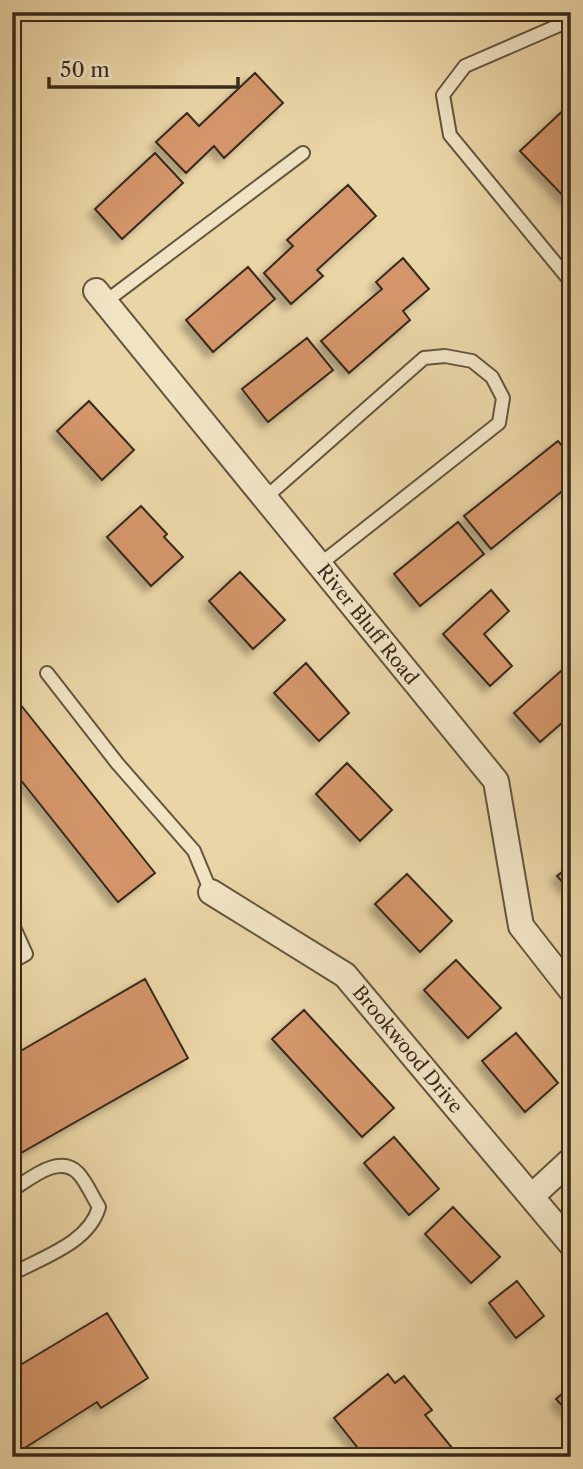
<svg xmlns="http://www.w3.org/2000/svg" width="583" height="1469" font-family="'Libre Caslon Text',serif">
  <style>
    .building { fill: #d39569; stroke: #382a1d; stroke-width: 2; filter: url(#shadow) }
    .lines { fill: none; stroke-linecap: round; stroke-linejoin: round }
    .service-casing { stroke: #64553f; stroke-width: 16 }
    .minor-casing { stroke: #64553f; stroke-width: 28 }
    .service { stroke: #f1e4c5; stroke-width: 12 }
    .minor { stroke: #f1e4c5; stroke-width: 24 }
    .labels { text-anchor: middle; stroke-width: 5; stroke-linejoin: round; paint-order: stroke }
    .street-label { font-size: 19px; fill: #382a1d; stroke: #f1e4c5 }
  </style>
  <defs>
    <filter id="shadow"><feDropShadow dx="-6" dy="6" stdDeviation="3.5" flood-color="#0004"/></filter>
  </defs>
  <rect width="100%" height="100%" fill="#ead5a6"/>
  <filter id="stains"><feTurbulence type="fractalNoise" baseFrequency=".00286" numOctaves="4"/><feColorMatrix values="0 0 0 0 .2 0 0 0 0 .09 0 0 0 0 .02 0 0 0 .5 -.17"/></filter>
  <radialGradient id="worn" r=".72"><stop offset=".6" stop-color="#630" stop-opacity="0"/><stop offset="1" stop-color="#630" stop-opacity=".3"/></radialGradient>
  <path class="building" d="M255,73L283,103L224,158L214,146L186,173L156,142L187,113L199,126Z
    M571,103V201L569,202L520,151Z
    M155,153L183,183L122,239L95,209Z
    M348,185L376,216L317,270L323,276L291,304L264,273L293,246L287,240Z
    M403,258L429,289L403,311L410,320L349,373L321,341L382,289L376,282Z
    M248,267L275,299L213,352L186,320Z
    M307,338L333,370L268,422L242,389Z
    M89,401L134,450L102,480L57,431Z
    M558,441L571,456V484L491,549L464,516Z
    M141,506L167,534L164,537L183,557L151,586L107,537Z
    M458,522L484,554L420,606L394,574Z
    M240,572L285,620L253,649L209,601Z
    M491,590L509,611L484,634L512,666L490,686L443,634Z
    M571,662V715L540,742L514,713Z
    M306,663L349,713L319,741L274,693Z
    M12,694L155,873L118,902L12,769Z
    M347,763L392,810L360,841L316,794Z
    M571,865V892L557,876Z
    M407,874L452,921L420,952L375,904Z
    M456,960L501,1008L468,1038L424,990Z
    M145,979L188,1058L12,1158V1056Z
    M304,1010L394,1108L362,1137L272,1039Z
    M516,1033L558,1083L525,1112L482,1061Z
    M394,1137L439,1189L409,1215L364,1163Z
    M453,1207L500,1257L471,1283L425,1234Z
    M517,1281L544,1316L516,1338L489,1303Z
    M107,1313L148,1378L101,1408L97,1402L12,1456V1370Z
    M388,1374L395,1383L404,1376L432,1410L425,1415L453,1449L445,1457H365L334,1418Z
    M571,1386V1415L556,1399Z"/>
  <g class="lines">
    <defs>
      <path id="service" d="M571,20L465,66L443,95L450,135L571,282
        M105,302L303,153
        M265,498L424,358L445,356L472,361L492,377L503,398L499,423L319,565
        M47,673L117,763L194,851L211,892
        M12,923L26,954L12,962
        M12,1190C29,1180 59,1153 78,1173C86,1181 92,1196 99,1207C89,1243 43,1257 12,1274"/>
      <path id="minor" d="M96,291L496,781L521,926L571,990
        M211,892L345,975L571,1244
        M532,1196L571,1160"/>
    </defs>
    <use href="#service" class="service-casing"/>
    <use href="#minor" class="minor-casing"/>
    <use href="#service" class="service"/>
    <use href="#minor" class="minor"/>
  </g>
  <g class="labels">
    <g class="street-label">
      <text transform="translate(368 624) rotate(51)" y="7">River Bluff Road</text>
      <text transform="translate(408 1049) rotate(50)" y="7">Brookwood Drive</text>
    </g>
  </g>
  <rect width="583" height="1469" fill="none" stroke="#ead5a6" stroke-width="42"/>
  <rect x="14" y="14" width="555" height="1441" fill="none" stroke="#382a1d" stroke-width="3.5"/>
  <rect x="21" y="21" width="541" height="1427" fill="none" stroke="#382a1d" stroke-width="2"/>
  <path d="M49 77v10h189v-10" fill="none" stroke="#382a1d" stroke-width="3.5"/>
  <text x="60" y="77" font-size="21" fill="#382a1d" stroke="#f1e4c5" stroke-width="5" paint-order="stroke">50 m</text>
  <rect width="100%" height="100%" filter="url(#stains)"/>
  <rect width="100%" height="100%" fill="url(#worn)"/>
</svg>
